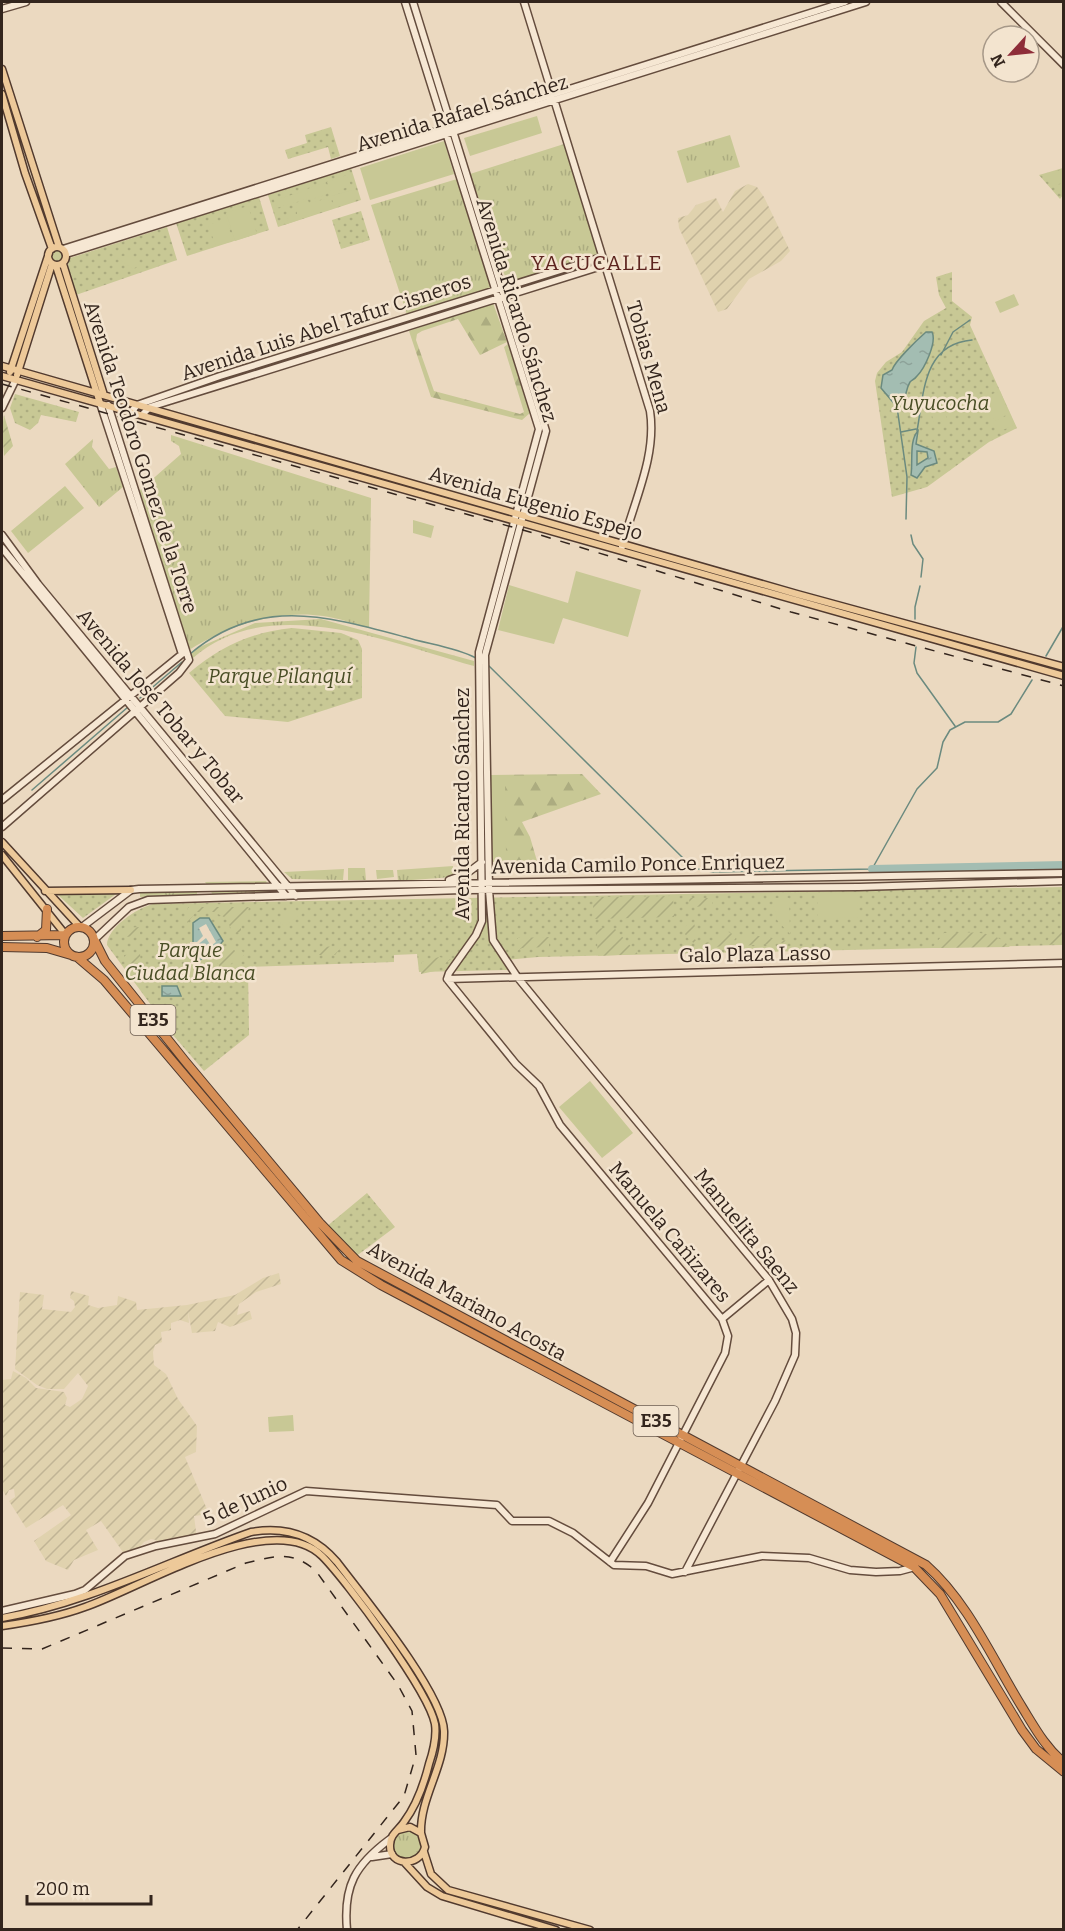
<svg xmlns="http://www.w3.org/2000/svg" width="1065" height="1931" font-family="Bitter,serif">
  <style>
    .farmland { fill: url(#farmland-furrows) }
    .grass { fill: url(#grass-tufts) }
    .forest { fill: url(#forest-firs) }
    .park { fill: url(#park-dots) }
    .garden { fill: url(#garden-furrows) }
    .pitch { fill: #c8c895 }
    .water { fill: url(#water-ripples); stroke: #6b8a7f; stroke-width: 1.5; fill-rule: evenodd }
    .pier { fill: #ebd9c0 }
    .lines { fill: none; stroke-linecap: round; stroke-linejoin: round }
    .stream { stroke: #6b8a7f; stroke-width: 1.5 }
    .river { stroke: #a3bdb2; stroke-width: 8 }
    .secondary-casing { stroke: #644c3d; stroke-width: 9 }
    .primary-casing { stroke: #513a2e; stroke-width: 9 }
    .highway-casing { stroke: #513a2e; stroke-width: 10 }
    .secondary { stroke: #f6e7d3; stroke-width: 6 }
    .primary { stroke: #edc999; stroke-width: 6 }
    .highway { stroke: #d68e55; stroke-width: 8 }
    .rail { stroke: #33251d; stroke-width: 1.5; stroke-dasharray: 10 10; stroke-linecap: butt }
    .labels { text-anchor: middle; stroke-width: 5; stroke-linejoin: round; paint-order: stroke }
    .shield { fill: #f3e4cf; stroke: #6d5e52; stroke-width: 1.5 }
    .shield-label { font-size: 18px; font-weight: bold; fill: #33251d }
    .street-label { font-size: 20px; fill: #33251d; stroke: #f3e4cf }
    .park-label { font-size: 20px; font-style: italic; fill: #494e25; stroke: #f3e4cf }
    .neighbourhood-label { font-size: 21px; letter-spacing: 1.5px; fill: #5d241f; stroke: #f3e4cf }
  </style>
  <defs>
    <pattern id="farmland-furrows" width="10" height="10" patternUnits="userSpaceOnUse" patternTransform="scale(1.5)"><rect width="10" height="10" fill="#e0d2ae"/><path d="M-1 1l2-2M0 10L10 0M9 11l2-2" fill="none" stroke="#c1b495"/></pattern>
    <pattern id="grass-tufts" width="24" height="20" patternUnits="userSpaceOnUse" patternTransform="scale(1.5)"><rect width="24" height="20" fill="#c8c895"/><path d="M3 7l-1-3M5 7V3M7 7l1-3M15 17l-1-3M17 17v-4M19 17l1-3" fill="none" stroke="#acac80"/></pattern>
    <pattern id="forest-firs" width="22" height="20" patternUnits="userSpaceOnUse" patternTransform="scale(1.5)"><rect width="22" height="20" fill="#c8c895"/><path d="M5 1l3.5 6h-7zM16 11l3.5 6h-7z" fill="#acac80"/></pattern>
    <pattern id="park-dots" width="8" height="8" patternUnits="userSpaceOnUse" patternTransform="scale(1.5)"><rect width="8" height="8" fill="#c8c895"/><path d="M2 2h.1M6 6h.1" fill="none" stroke="#acac80" stroke-width="1.8" stroke-linecap="round"/></pattern>
    <pattern id="garden-furrows" width="10" height="10" patternUnits="userSpaceOnUse" patternTransform="scale(1.5)"><rect width="10" height="10" fill="#c8c895"/><path d="M-1 1l2-2M0 10L10 0M9 11l2-2" fill="none" stroke="#acac80"/></pattern>
    <pattern id="water-ripples" width="26" height="14" patternUnits="userSpaceOnUse" patternTransform="scale(1.5)"><rect width="26" height="14" fill="#a3bdb2"/><path d="M2 4q2-2 4 0t4 0M15 11q2-2 4 0t4 0" fill="none" stroke="#8da299"/></pattern>
  </defs>
  <rect width="100%" height="100%" fill="#ebd9c0"/>
  <path class="farmland" d="M748,184L757,187L764,197L790,251L781,261L749,279L727,309L718,312L679,228L678,218L688,215L696,205L716,198L723,212L735,191Z
    M279,1273L281,1284L256,1292L239,1304L237,1315L250,1311L252,1319L230,1327L218,1322L215,1331L192,1333L188,1311L189,1323L180,1320L171,1323V1330L161,1332L162,1342L155,1345L153,1352L154,1365L166,1374L178,1399L197,1426L196,1452L185,1457L209,1514L194,1516L197,1539L158,1545L156,1540L151,1539L144,1542L136,1551L125,1555L101,1521L86,1530L98,1550L74,1560L68,1570L46,1561L34,1541L71,1515L63,1505L26,1528L9,1501L15,1497L14,1489L9,1490L6,1496L2,1489V1380L11,1379L13,1371L26,1378L36,1388L64,1392L67,1398L65,1405L70,1407L82,1399L88,1386L78,1373L64,1389H47L37,1385L15,1369L20,1292L44,1295L42,1309L71,1312L75,1307L74,1301L70,1298L71,1291L89,1296L88,1305L98,1308L117,1305L118,1296L136,1302L137,1310L187,1305L235,1295L263,1278Z"/>
  <path class="grass" d="M730,135L740,167L687,183L677,151Z
    M564,144L599,257L508,285L470,174Z
    M457,179L491,288L407,315L371,205Z
    M171,435L371,498L369,628C354,624 339,618 323,616C279,609 226,626 189,650L139,491L181,454L179,446L171,441Z
    M93,439L92,447L109,469L116,467L123,487L99,507L65,464Z
    M65,486L84,508L28,553L11,531Z
    M321,619L474,661V666C390,643 269,591 193,658L190,654L195,649L255,623Z
    M453,866V877L398,881L397,870Z
    M348,868H365L366,880H348Z
    M344,869L343,880L292,879L284,872Z
    M376,870H393L394,877L377,879Z
    M266,881L268,885L208,886L205,882Z
    M715,882V886L590,887V883Z
    M366,887V891L302,894L301,889Z
    M270,890L272,893L212,894L211,891Z
    M197,892V896L140,897V893Z
    M393 1845a15 15 0 1 1 30 0a15 15 0 1 1-30 0Z"/>
  <path class="forest" d="M493,303L507,342L480,355L458,319L422,331L417,334L416,340L434,391L520,414L524,412L504,347L508,344L530,413L522,420L431,397L409,331Z
    M582,774L601,794L522,822L530,837L537,861L491,862V775Z"/>
  <path class="park" d="M331,127L340,156L331,159L328,147L288,159L285,150L307,143L305,135Z
    M351,168L361,200L278,227L268,195Z
    M1063,168V195L1060,199L1039,175Z
    M259,197L269,230L187,256L176,223Z
    M361,211L370,240L341,249L332,220Z
    M167,227L177,260L73,296L67,268L70,258Z
    M51 256a7 7 0 1 1 14 0a7 7 0 1 1-14 0Z
    M952,272V301L972,317L970,325L1017,428L989,442L927,487L892,497L875,381L877,373L886,362L902,352L924,321L946,308L939,295L936,277Z
    M15,394L79,412L76,422L41,415L38,423L30,430L15,423L10,408Z
    M292,628L341,633L358,640L362,649V698L288,722L225,716L189,673C220,647 251,632 292,628Z
    M1063,887V945L538,957L505,960L512,970H504L419,972L417,954L394,955V962L248,967L249,1035L204,1071L173,1035L107,945C107,928 137,908 153,904Z
    M59,892L116,894L83,918L57,894Z
    M367,1193L395,1227L355,1257L326,1227Z"/>
  <path class="garden" d="M4,415L13,446L4,456L2,429Z
    M673,896L674,917L592,919L594,897Z
    M689,898H712V906L690,907Z
    M188,907H249L246,921L241,922V932L233,933L226,918L214,912H196L187,923Z
    M691,923H694L697,935L693,938L700,943L711,942L724,930L737,936L730,946C708,947 692,951 682,928Z
    M140,927V936L124,937L123,928Z
    M596,928L615,929L638,954L598,956Z
    M1063,930V944L1045,945L1050,936Z
    M944,933C967,933 993,928 1010,947L932,948Z
    M750,934C765,938 779,939 793,942L741,946L743,940Z
    M549,937V947L522,948L517,951V938Z
    M231,946L235,951H242L244,955L222,970L216,961Z
    M342,946L335,955H318V947Z
    M140,954L141,963L125,964L124,955Z
    M439,957L451,959L435,971L421,974L422,962Z"/>
  <path class="pitch" d="M537,116L542,133L470,156L464,138Z
    M444,141L454,174L370,200L360,168Z
    M1063,169V183L1051,186L1048,174Z
    M347,175L351,186L331,193L327,182Z
    M324,183L327,194L310,200L307,189Z
    M352,190L355,201L335,208L331,196Z
    M305,191L307,199L277,208L274,200Z
    M328,198L332,209L314,214L311,203Z
    M308,200L313,215L284,225L291,214H297L296,205Z
    M248,206L257,234L235,241L226,213Z
    M226,219L233,241L216,246L208,225Z
    M113,255L138,258V266L133,269Z
    M1014,294L1019,305L1000,313L995,302Z
    M1000,391L1009,412L991,420L982,398Z
    M941,396L947,420L934,423L928,400Z
    M1010,414L1015,425L998,432L993,422Z
    M413,520L434,526L431,538L413,533Z
    M576,571L641,590L628,637L563,618L554,644L498,630L509,585L568,603Z
    M492,781H505L506,853H493Z
    M857,892L858,917L818,919V893Z
    M772,898H789L790,934L777,920Z
    M292,908L298,916L284,927L277,919Z
    M590,1081L633,1133L602,1158L559,1107Z
    M293,1415L294,1431L269,1432L268,1417Z"/>
  <path class="water" d="M926,332H932C937,342 925,368 917,376C915,379 912,380 910,382C904,392 908,400 897,407L881,388L883,375L892,370C895,361 917,340 926,332Z
    M918,431L916,444L934,451L937,463L925,467L917,478L911,475C913,462 909,440 918,431ZM917,451L927,452L928,458L917,465Z
    M200,918H209L223,941L217,948L200,960L193,955V923Z
    M162,986H177L181,996H162Z"/>
  <path class="pier" d="M206,924L216,942L211,946L206,938L196,946H190V942H197L203,936L199,928Z"/>
  <g class="lines">
    <path class="stream" d="M941,355L953,332L970,320
      M897,407L907,477L906,519
      M917,431C924,393 923,344 972,340
      M901,432L916,429
      M911,535L913,544L923,559L921,577
      M915,619V607L920,586
      M916,647L914,663L917,673L955,726
      M190,654C258,596 327,616 405,637C427,644 455,647 476,658
      M1046,656L1064,625
      M489,666L683,858L698,869L713,872L872,869L917,789L937,768L943,742L950,730L965,722H998L1011,714L1032,680
      M140,698L182,662
      M32,790L128,707"/>
    <path class="river" d="M872,869L1064,865"/>
    <defs>
      <path id="secondary" d="M405,2L539,429L479,652L482,921L476,935L449,973L447,979
        M413,2L546,431L485,655L489,890L493,940L518,978L559,1028L769,1280L792,1319L796,1333L795,1355L775,1401L685,1572
        M524,2L650,411C657,457 633,503 622,547
        M1001,2L1064,65
        M2,9L26,2
        M63,249L845,2
        M66,254L866,2
        M2,408L15,381
        M132,411L137,405L220,376L602,257
        M143,414L150,407L605,265
        M2,535L38,584L296,896
        M2,548L286,896
        M2,800L182,654L100,403
        M2,827L179,673L189,660L108,405
        M449,880L466,874L482,862
        M82,927L131,890L139,889L1064,873
        M94,940L129,907L148,900L462,890L859,887L1064,881
        M447,979L516,1064L539,1086L560,1125L722,1319L728,1336L725,1353L648,1503L610,1562
        M447,979L1064,963
        M722,1319L769,1280
        M2,1611L75,1594L85,1590L125,1556L156,1546L215,1534L306,1491L497,1505L512,1521H549L573,1533L614,1565L646,1566L672,1574L762,1556L809,1558L850,1570L876,1572L900,1571L915,1567
        M372,1857L392,1854
        M347,1930C343,1886 355,1865 390,1839"/>
      <path id="primary" d="M2,69L59,247
        M2,94L25,173L52,249
        M48 256a9 9 0 1 1 18 0a9 9 0 1 1-18 0Z
        M63,264L104,395
        M56,266L100,403
        M2,366L797,594L1064,667
        M10,372L49,253
        M17,375L52,264
        M2,376L1064,676
        M2,842L80,927
        M2,855L65,934
        M45,891L131,890
        M2,1618C89,1603 168,1561 251,1532C285,1526 314,1535 337,1562C362,1595 443,1693 444,1731C445,1767 420,1797 421,1833
        M2,1626C30,1622 58,1617 85,1607C141,1588 272,1506 322,1556C347,1581 429,1692 435,1724C437,1738 433,1752 429,1764C424,1784 416,1806 404,1822C399,1830 390,1834 390,1845C389,1867 420,1867 425,1847L421,1833L410,1827L398,1830
        M424,1852L431,1874L448,1890L590,1930
        M405,1863L427,1887L442,1896L556,1930"/>
      <path id="highway" d="M64 942a15 15 0 1 1 30 0a15 15 0 1 1-30 0Z
        M2,936L65,935
        M37,937L46,930L47,909
        M95,941L105,961L185,1061L320,1223L357,1261L926,1565C968,1602 993,1660 1022,1707C1035,1728 1045,1747 1064,1763
        M2,947L47,948L71,955
        M77,957L104,980L341,1260L381,1285L914,1567L940,1594L1022,1730L1036,1749L1064,1772"/>
    </defs>
    <use href="#secondary" class="secondary-casing"/>
    <use href="#primary" class="primary-casing"/>
    <use href="#highway" class="highway-casing"/>
    <use href="#secondary" class="secondary"/>
    <use href="#primary" class="primary"/>
    <use href="#highway" class="highway"/>
    <path class="rail" d="M2,384L537,534L791,612L1064,686
      M2,1648L42,1649L246,1563C275,1556 292,1550 316,1571L398,1685L412,1711L416,1755L404,1796L297,1930"/>
  </g>
  <g class="labels">
    <g class="shield">
      <rect x="130.5" y="1005" width="45" height="30" rx="4.5"/>
      <rect x="633.5" y="1406" width="45" height="30" rx="4.5"/>
    </g>
    <g class="shield-label">
      <text x="153" y="1026">E35</text>
      <text x="656" y="1427">E35</text>
    </g>
    <g class="street-label">
      <text transform="translate(462 113) rotate(-17)" y="7">Avenida Rafael Sánchez</text>
      <text transform="translate(517 310) rotate(73)" y="7">Avenida Ricardo Sánchez</text>
      <text transform="translate(326 327) rotate(-18)" y="7">Avenida Luis Abel Tafur Cisneros</text>
      <text transform="translate(649 357) rotate(74)" y="7">Tobias Mena</text>
      <text transform="translate(141 457) rotate(72)" y="7">Avenida Teodoro Gomez de la Torre</text>
      <text transform="translate(536 503) rotate(16)" y="7">Avenida Eugenio Espejo</text>
      <text transform="translate(161 706) rotate(50)" y="7">Avenida José Tobar y Tobar</text>
      <text transform="translate(462 804) rotate(-90)" y="7">Avenida Ricardo Sánchez</text>
      <text transform="translate(638 864) rotate(-1)" y="7">Avenida Camilo Ponce Enriquez</text>
      <text transform="translate(755 954) rotate(-1)" y="7">Galo Plaza Lasso</text>
      <text transform="translate(747 1231) rotate(51)" y="7">Manuelita Saenz</text>
      <text transform="translate(670 1232) rotate(50)" y="7">Manuela Cañizares</text>
      <text transform="translate(467 1301) rotate(29)" y="7">Avenida Mariano Acosta</text>
      <text transform="translate(245 1501) rotate(-25)" y="7">5 de Junio</text>
    </g>
    <g class="park-label">
      <text x="940" y="410">Yuyucocha</text>
      <text x="280" y="683">Parque Pilanquí</text>
      <text x="190" y="957">Parque<tspan x="190" dy="23">Ciudad Blanca</tspan></text>
    </g>
    <g class="neighbourhood-label">
      <text x="597" y="270">YACUCALLE</text>
    </g>
  </g>
  <rect width="1065" height="1931" fill="none" stroke="#33251d" stroke-width="6"/>
  <g transform="translate(1011 54) rotate(243)"><circle r="28" fill="#f3e4cf" stroke="#a69888" stroke-width="1.5"/>
  <path d="M0-4.5L10 22L0 15L-10 22Z" fill="#8e2d39"/>
  <text y="-9" font-size="16" font-weight="bold" text-anchor="middle" fill="#33251d">N</text>
  </g>
  <path d="M27 1895v9h124v-9" fill="none" stroke="#33251d" stroke-width="3"/>
  <text x="36" y="1895" font-size="18" fill="#33251d" stroke="#f3e4cf" stroke-width="4.5" paint-order="stroke">200 m</text>
</svg>
